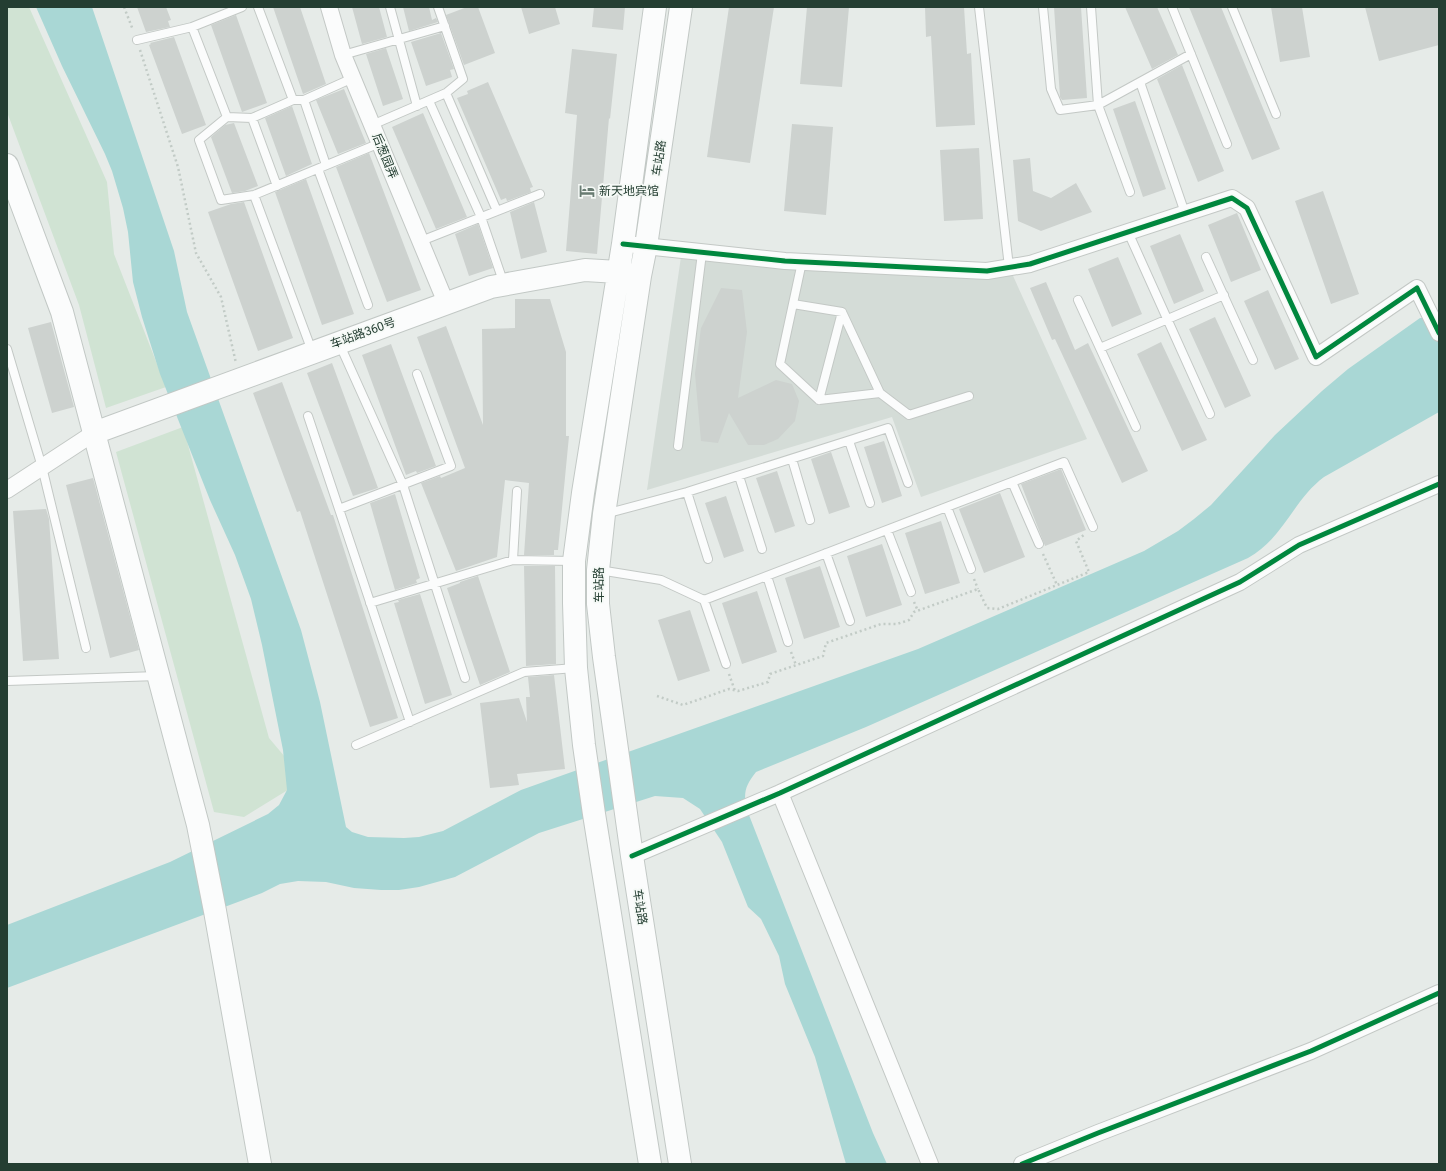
<svg xmlns="http://www.w3.org/2000/svg" width="1446" height="1171" font-family="Roboto,'Noto Sans SC',sans-serif">
  <style>
    .built { fill: #d4dcd7 }
    .green { fill: #d0e3d3 }
    .water { fill: #a9d7d5 }
    .building { fill: #cdd2cf }
    .lines { fill: none; stroke-linecap: round; stroke-linejoin: round }
    .lane-casing { stroke: #c3c8c5; stroke-width: 10 }
    .street-casing { stroke: #c3c8c5; stroke-width: 18 }
    .secondary-casing { stroke: #c2c8c5; stroke-width: 24 }
    .path { stroke: #c2cbc6; stroke-width: 2.5; stroke-dasharray: 2 3; stroke-linecap: butt }
    .lane { stroke: #fbfcfc; stroke-width: 8 }
    .street { stroke: #fbfcfc; stroke-width: 16 }
    .secondary { stroke: #fbfcfc; stroke-width: 22 }
    .cycleway-casing { stroke: #f5f9f6; stroke-width: 8 }
    .cycleway { stroke: #00873e; stroke-width: 5 }
    .labels { text-anchor: middle; stroke-width: 3.5; stroke-linejoin: round; paint-order: stroke }
    .street-label { font-size: 12px; fill: #243e32; stroke: #f5f9f6 }
    .poi-label { font-size: 12px; fill: #243e32; stroke: #f5f9f6; text-anchor: start }
  </style>
  <rect width="100%" height="100%" fill="#e6ebe8"/>
  <path class="built" d="M682,250L1009,267L1087,439L921,497L892,417L647,490Z"/>
  <path class="green" d="M7,7H29L107,182L114,254L166,387L106,408L79,305L7,112Z
    M183,427L269,738L290,763L291,788L244,817L214,812L116,452Z"/>
  <path class="water" d="M36,7H92L174,251L187,312L301,630L320,702L346,827L352,832L368,837L404,838L419,837L443,831L521,790L918,649L1144,551L1178,531L1194,519L1211,505L1275,435L1322,391L1348,369L1420,318H1428L1439,313V412L1324,477C1293,500 1284,538 1248,558L866,727L756,772C745,786 743,793 747,810L873,1133L887,1164H846L815,1057L785,984L779,956L761,919L748,907L722,842L700,809L683,798L655,796L539,833L455,877L419,887L399,890H381L354,888L326,882L298,881L280,884L262,893L7,988V925L170,862L268,814L279,805L287,790L283,750L262,645L251,599L235,555L210,500L160,374L142,317L133,282L128,232L123,208L112,171L105,154L62,66Z"/>
  <path class="building" d="M137,7H166L171,20L168,21L170,27L146,32Z
    M273,7H300L326,84L303,94Z
    M352,7H379L387,37L362,44Z
    M403,7H429L432,20L436,18L438,22L409,31Z
    M467,7H478L495,53L464,65L446,15Z
    M521,7H555L560,24L529,34Z
    M594,7H625L623,30L592,27Z
    M729,7H774L750,163L707,157Z
    M807,7H849L842,87L800,84Z
    M925,7H964L967,54L971,53L975,125L936,127L931,36L926,37Z
    M1054,7H1081L1087,98L1062,100L1060,97Z
    M1125,7H1157L1178,55L1152,69Z
    M1189,7H1221L1280,149L1252,160Z
    M1271,7H1302L1310,57L1280,62Z
    M1365,7H1439V45L1379,61Z
    M236,15L267,103L242,112L211,25Z
    M441,33L454,69L450,70L452,77L426,86L411,42Z
    M174,37L206,125L182,134L149,45L151,44L150,43Z
    M386,48L403,99L383,106L366,54Z
    M572,49L617,54L610,119L609,118L597,254L566,251L577,115L565,113Z
    M1182,65L1224,171L1198,182L1157,79Z
    M488,82L533,187L530,188L531,192L507,201L506,198L501,200L457,98L468,94L467,91Z
    M344,89L366,143L338,154L316,100Z
    M1135,101L1166,189L1143,197L1113,109Z
    M292,106L312,164L286,176L265,118Z
    M423,113L467,217L436,229L392,127Z
    M234,123L258,186L245,191L232,193L211,137L225,125Z
    M792,124L833,127L826,215L784,211Z
    M979,148L983,219L944,221L940,150Z
    M369,153L421,290L387,302L336,167Z
    M1030,158L1033,191L1051,198L1076,183L1092,212L1041,231L1018,221L1013,160Z
    M306,179L354,314L322,325L275,192Z
    M1323,191L1359,294L1331,304L1295,201Z
    M244,202L293,338L258,351L208,212L231,204Z
    M534,202L547,252L521,259L510,212Z
    M1237,213L1261,270L1231,282L1208,225Z
    M478,224L493,268L469,276L455,234Z
    M1180,234L1204,291L1174,304L1150,246Z
    M1118,257L1142,314L1112,327L1088,269Z
    M1046,282L1075,350L1088,343L1148,471L1122,483L1055,339L1052,340L1030,288Z
    M721,288L742,290L747,332L738,398L776,380L792,384L799,401L795,421L778,439L764,445H748L729,413L718,443L701,441L695,374L701,328Z
    M1268,290L1299,359L1275,370L1244,301Z
    M515,299H550L566,352V436H569L558,550H554V555H524L529,483L505,480L497,557L456,571L421,483L440,476L441,478L465,468L417,337L446,326L483,425L482,329L515,328Z
    M1215,317L1251,396L1225,408L1189,329Z
    M51,322L74,407L52,413L28,328Z
    M1161,342L1207,440L1182,451L1137,354Z
    M391,344L436,466L417,473L416,471L406,475L362,355Z
    M332,363L378,488L353,496L307,373Z
    M282,382L331,515H333L398,718L370,727L300,511L297,512L253,393Z
    M884,441L902,496L882,503L864,447Z
    M831,452L850,507L829,514L811,459Z
    M1061,469L1086,530L1045,546L1021,484Z
    M777,471L795,526L775,533L756,478Z
    M93,478L139,650L110,658L66,485Z
    M1000,493L1025,557L984,573L959,509Z
    M395,494L420,578L416,580L417,583L395,590L370,503Z
    M726,496L744,551L724,558L705,503Z
    M46,509L49,519L59,659L23,661L13,511Z
    M941,521L960,583L925,594L905,533Z
    M882,544L902,605L866,617L847,556Z
    M524,566H555L556,664L526,666Z
    M820,566L840,627L804,639L785,578Z
    M478,576L510,672L480,685L447,588L460,583V582Z
    M757,591L777,652L742,664L722,603Z
    M420,594L452,695L425,704L394,603L399,602L398,600Z
    M690,610L710,671L678,681L658,620Z
    M554,675L565,769L517,774L519,785L490,788L480,703L519,698L527,722L526,697H530L528,677Z"/>
  <g class="lines">
    <defs>
      <path id="lane" d="M258,7L293,100
        M390,7L417,106
        M979,7L1009,267
        M1043,7L1051,89L1060,110L1098,105L1191,54
        M1091,7L1098,105L1130,192
        M1172,7L1227,144
        M1232,7L1276,114
        M192,27L242,7
        M137,40L192,27L227,117
        M343,55L445,26
        M1140,82L1185,213
        M446,93L497,211
        M304,100L326,165
        M429,101L481,217L504,284
        M252,118L277,186
        M372,125L446,93L463,79L438,7
        M318,169L368,305
        M254,195L221,200L199,140L227,117L252,118L293,100H304L353,78
        M1128,232L1210,414
        M421,241L540,194
        M1206,257L1253,360
        M802,262L780,364L819,400
        M1078,300L1136,427
        M793,304L842,312L880,393L819,400L842,312
        M339,343L403,485L465,678
        M1100,348L1224,295
        M7,349L42,467L86,648
        M312,351L254,195L380,143
        M880,393L909,415L969,396
        M308,416L410,722
        M849,441L870,503
        M678,446L702,253
        M792,459L810,520
        M739,476L762,549
        M1012,482L1039,544
        M687,492L708,559
        M947,507L971,569
        M339,509L451,466L417,374
        M605,514L687,492L888,428L908,483
        M887,530L911,592
        M826,553L850,621
        M513,560L517,491
        M599,570L661,580L704,600L1064,462L1093,527
        M767,576L788,642
        M704,600L726,664
        M370,603L513,560L573,561
        M7,681L158,676
        M356,745L524,672L575,668"/>
      <path id="street" d="M329,7L343,55L446,303
        M635,245L785,261L987,271L1030,264L1232,198L1247,208L1316,357L1417,288L1439,333
        M7,490L94,433
        M780,793L930,1164
        M632,856L780,793L1240,582L1299,545L1439,484
        M1022,1164L1098,1133L1311,1051L1439,993"/>
      <path id="secondary" d="M7,165L62,312L198,825L215,911L260,1164
        M94,433L491,287L585,270L618,272L633,275
        M650,1164L594,814L584,745L576,668L574,603V561L583,493L623,244L655,7
        M680,1164L632,856L604,657L598,604V570L604,514L640,276L646,246L681,7"/>
    </defs>
    <use href="#lane" class="lane-casing"/>
    <use href="#street" class="street-casing"/>
    <use href="#secondary" class="secondary-casing"/>
    <path class="path" d="M124,7L133,30
      M140,50L178,167L196,253L221,297L236,363
      M1043,554L1057,585
      M974,579L978,589
      M914,602L918,611
      M791,652L796,665
      M729,674L735,691
      M657,696L683,705L729,689L738,691L768,682L770,674L823,656L826,643L881,624H897L909,620L914,612L978,589L987,608L998,609L1089,572L1076,541L1085,534"/>
    <use href="#lane" class="lane"/>
    <use href="#street" class="street"/>
    <use href="#secondary" class="secondary"/>
    <defs>
      <path id="cycleway" d="M623,244L785,261L987,271L1030,264L1232,198L1247,208L1316,357L1417,288L1439,333
        M632,856L780,793L1240,582L1299,545L1439,484
        M1022,1164L1098,1133L1311,1051L1439,993"/>
    </defs>
    <use href="#cycleway" class="cycleway-casing"/>
    <use href="#cycleway" class="cycleway"/>
  </g>
  <defs>
    <symbol id="hotel-bare" viewBox="-9 -9 18 18"><path d="M-6-4.5h1.5V1H6V5H4.5V3h-9V5H-6ZM-4 0a1.8 1.8 0 1 1 3.6 0ZM.5 0V-2.5h3Q6-2.5 6 0Z" fill="#687b72" stroke="#f5f9f6" stroke-width="2.5" paint-order="stroke"/></symbol>
  </defs>
  <g fill-rule="evenodd">
    <use href="#hotel-bare" x="576" y="180" width="22" height="22"/>
  </g>
  <g class="labels">
    <g class="street-label">
      <text transform="translate(385 156) rotate(68)" y="4">后葱园弄</text>
      <text transform="translate(659 158) rotate(-82)" y="4">车站路</text>
      <text transform="translate(363 333) rotate(-20)" y="4">车站路360号</text>
      <text transform="translate(599 585) rotate(-90)" y="4">车站路</text>
      <text transform="translate(640 907) rotate(81)" y="4">车站路</text>
    </g>
    <g class="poi-label">
      <text x="599" y="195">新天地宾馆</text>
    </g>
  </g>
  <rect width="1446" height="1171" fill="none" stroke="#243e32" stroke-width="16"/>
</svg>
